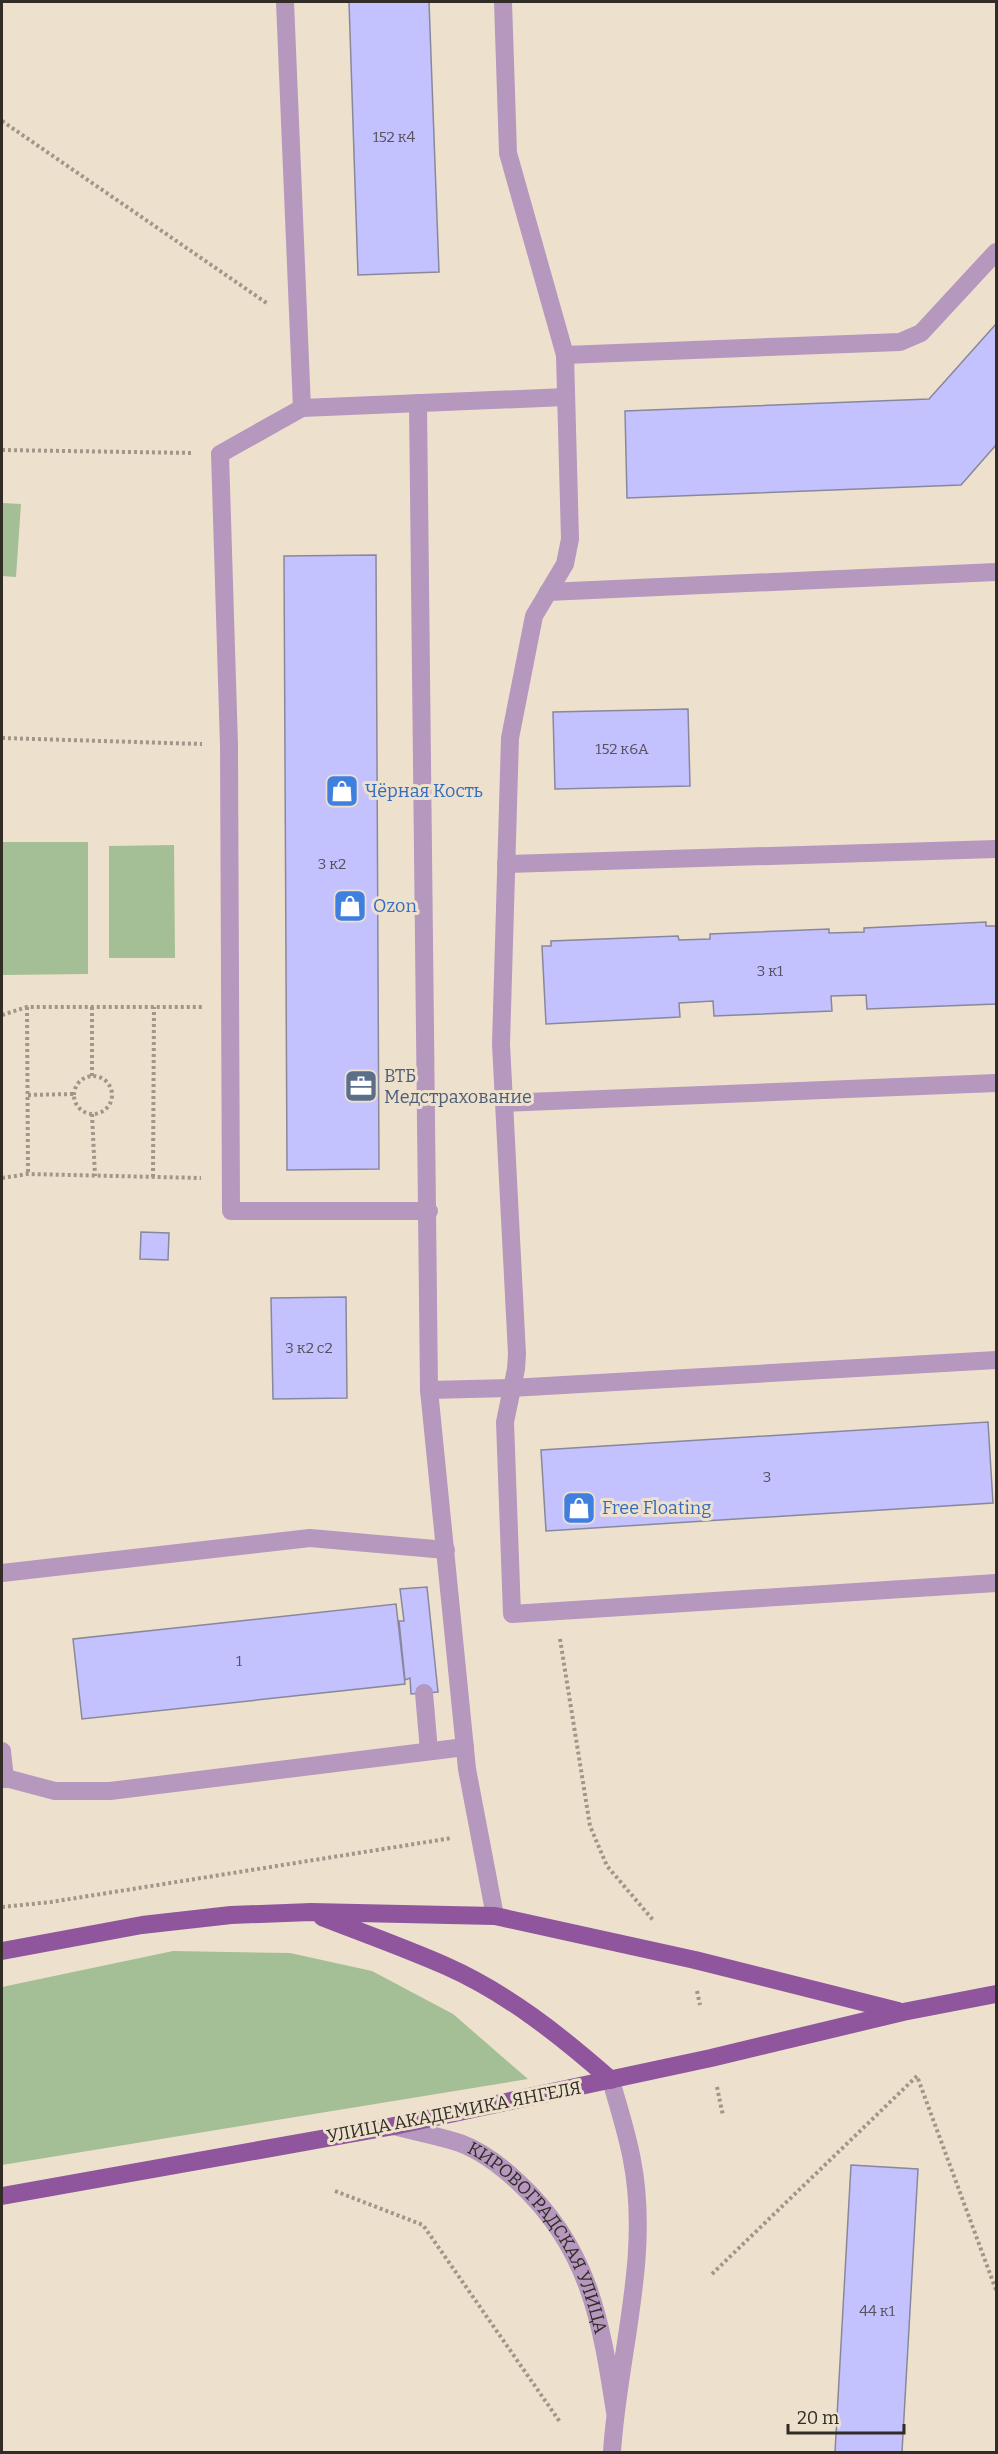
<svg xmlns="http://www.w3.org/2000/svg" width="998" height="2454" font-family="Bitter,serif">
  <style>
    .green { fill: #a4be95 }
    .building { fill: #c4c1ff; stroke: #89889b; stroke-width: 1.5 }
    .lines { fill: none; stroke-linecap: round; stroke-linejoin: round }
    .path { stroke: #a09789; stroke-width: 4; stroke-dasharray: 3 3; stroke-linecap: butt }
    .minor { stroke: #b697be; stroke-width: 18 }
    .major { stroke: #8f569d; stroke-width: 18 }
    .labels { text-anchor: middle; stroke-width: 6; stroke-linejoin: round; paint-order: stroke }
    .number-label { font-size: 15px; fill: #56515c }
    .shop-label { font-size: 18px; fill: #366cbe; stroke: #ede1ce; text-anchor: start }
    .service-label { font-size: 18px; fill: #4e5e75; stroke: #ede1ce; text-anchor: start }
    .street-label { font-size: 18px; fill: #312c25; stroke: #ede1ce }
  </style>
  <rect width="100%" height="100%" fill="#ede1ce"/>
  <path class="green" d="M2,503L21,504L16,577L2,576Z
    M2,842H88V974L2,975Z
    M174,845L175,958H109V846Z
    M173,1951L290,1953L372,1971L453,2014L528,2079L2,2165V1987Z"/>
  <path class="building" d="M349,2H429L439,272L358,275Z
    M996,324V445L961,485L627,498L625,411L929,399Z
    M376,555L379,1169L287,1170L284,556Z
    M688,709L690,786L555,789L553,712Z
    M986,922V926H996V1004L867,1009L866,995L831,996L832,1011L714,1016L713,1001L679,1003L680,1017L546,1024L542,946H551V941L678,936L679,940L710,939V934L829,929V933L864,932V928Z
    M141,1232L169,1233L168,1260L140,1259Z
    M346,1297L347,1398L273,1399L271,1298Z
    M988,1422L993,1503L546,1531L541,1450Z
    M427,1587L438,1692L411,1694L410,1678L405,1680L399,1621H404L400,1589Z
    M396,1604L405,1684L82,1719L73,1639Z
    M851,2165L918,2169L902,2452H835Z"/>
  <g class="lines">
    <path class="path" d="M2,121L268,304
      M2,450L193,453
      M2,738L202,744
      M27,1007L28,1174
      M92,1007V1076
      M2,1015L27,1007H203
      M74 1095a19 19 0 1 1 38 0a19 19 0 1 1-38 0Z
      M28,1095L74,1094
      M92,1114L95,1176
      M153,1177L154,1007
      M2,1178L28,1174L201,1178
      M560,1639L590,1826L607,1866L653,1920
      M2,1907L51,1902L452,1838
      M697,1991L700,2005
      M717,2087L723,2116
      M335,2191L423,2225L560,2422
      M712,2274L917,2076L996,2290"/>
    <g class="minor">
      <path d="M285,2L302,408L566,397"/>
      <path d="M503,2L508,153L565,355L570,539L565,564L534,616L510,738L501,1044L517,1354L516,1369L505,1422L512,1614L996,1583"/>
      <path d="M565,355L900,342L921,333L996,252"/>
      <path d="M418,403L429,1390L467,1769L495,1916"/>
      <path d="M302,408L220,454L229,745L231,1211H429"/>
      <path d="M548,592L996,572"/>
      <path d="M506,864L996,849"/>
      <path d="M504,1103L996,1083"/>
      <path d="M429,1390L511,1388L996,1360"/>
      <path d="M2,1573L310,1538L446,1550"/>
      <path d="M424,1693L429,1751"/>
      <path d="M2,1751L5,1779"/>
      <path d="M2,1777L55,1791H110L465,1747"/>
      <path d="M611,2080C618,2106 627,2133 632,2160C651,2257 618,2356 612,2452"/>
      <path id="s1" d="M394,2126C416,2132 439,2136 460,2143C481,2151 501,2166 517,2181C589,2247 601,2320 615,2412"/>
    </g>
    <path class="major" d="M322,1917C363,1933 405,1948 446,1966C507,1993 561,2036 611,2080
      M2,1951L142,1925L231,1915L311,1912L495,1916L695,1960L898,2011
      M2,2196L394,2126L711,2058L903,2012L996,1994"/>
  </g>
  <defs>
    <symbol id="shop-square" viewBox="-11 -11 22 22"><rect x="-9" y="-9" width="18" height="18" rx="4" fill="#3f7fe0" stroke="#ede1ce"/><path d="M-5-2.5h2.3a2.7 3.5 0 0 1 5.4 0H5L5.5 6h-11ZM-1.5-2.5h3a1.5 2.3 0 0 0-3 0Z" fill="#fff"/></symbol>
    <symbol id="office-square" viewBox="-11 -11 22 22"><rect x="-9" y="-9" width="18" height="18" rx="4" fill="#5c6f8a" stroke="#ede1ce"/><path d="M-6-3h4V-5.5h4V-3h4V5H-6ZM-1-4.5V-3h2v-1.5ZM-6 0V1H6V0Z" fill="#fff"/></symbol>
  </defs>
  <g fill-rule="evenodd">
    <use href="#shop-square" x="323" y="772" width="38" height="38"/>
    <use href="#shop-square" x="331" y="887" width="38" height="38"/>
    <use href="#office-square" x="342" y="1067" width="38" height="38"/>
    <use href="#shop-square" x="560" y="1489" width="38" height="38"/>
  </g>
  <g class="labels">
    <g class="number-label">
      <text x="394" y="142">152 к4</text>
      <text x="622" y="754">152 к6А</text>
      <text x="332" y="869">3 к2</text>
      <text x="770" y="976">3 к1</text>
      <text x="309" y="1353">3 к2 с2</text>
      <text x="767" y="1482">3</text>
      <text x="239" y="1666">1</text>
      <text x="877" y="2316">44 к1</text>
    </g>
    <g class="shop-label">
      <text x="365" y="797">Чёрная Кость</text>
      <text x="373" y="912">Ozon</text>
      <text x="602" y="1514">Free Floating</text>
    </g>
    <g class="service-label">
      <text x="384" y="1082">ВТБ<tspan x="384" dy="21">Медстрахование</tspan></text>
    </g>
    <g class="street-label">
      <text transform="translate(454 2112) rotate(-11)" y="6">УЛИЦА АКАДЕМИКА ЯНГЕЛЯ</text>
      <text dy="6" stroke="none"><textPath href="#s1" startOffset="196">КИРОВОГРАДСКАЯ УЛИЦА</textPath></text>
    </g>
  </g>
  <rect width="998" height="2454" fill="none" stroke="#312c25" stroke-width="6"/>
  <path d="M788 2424v9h116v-9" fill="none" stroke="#312c25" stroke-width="3"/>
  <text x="797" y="2424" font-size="18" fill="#312c25" stroke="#ede1ce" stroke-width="4.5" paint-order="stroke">20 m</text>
</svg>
